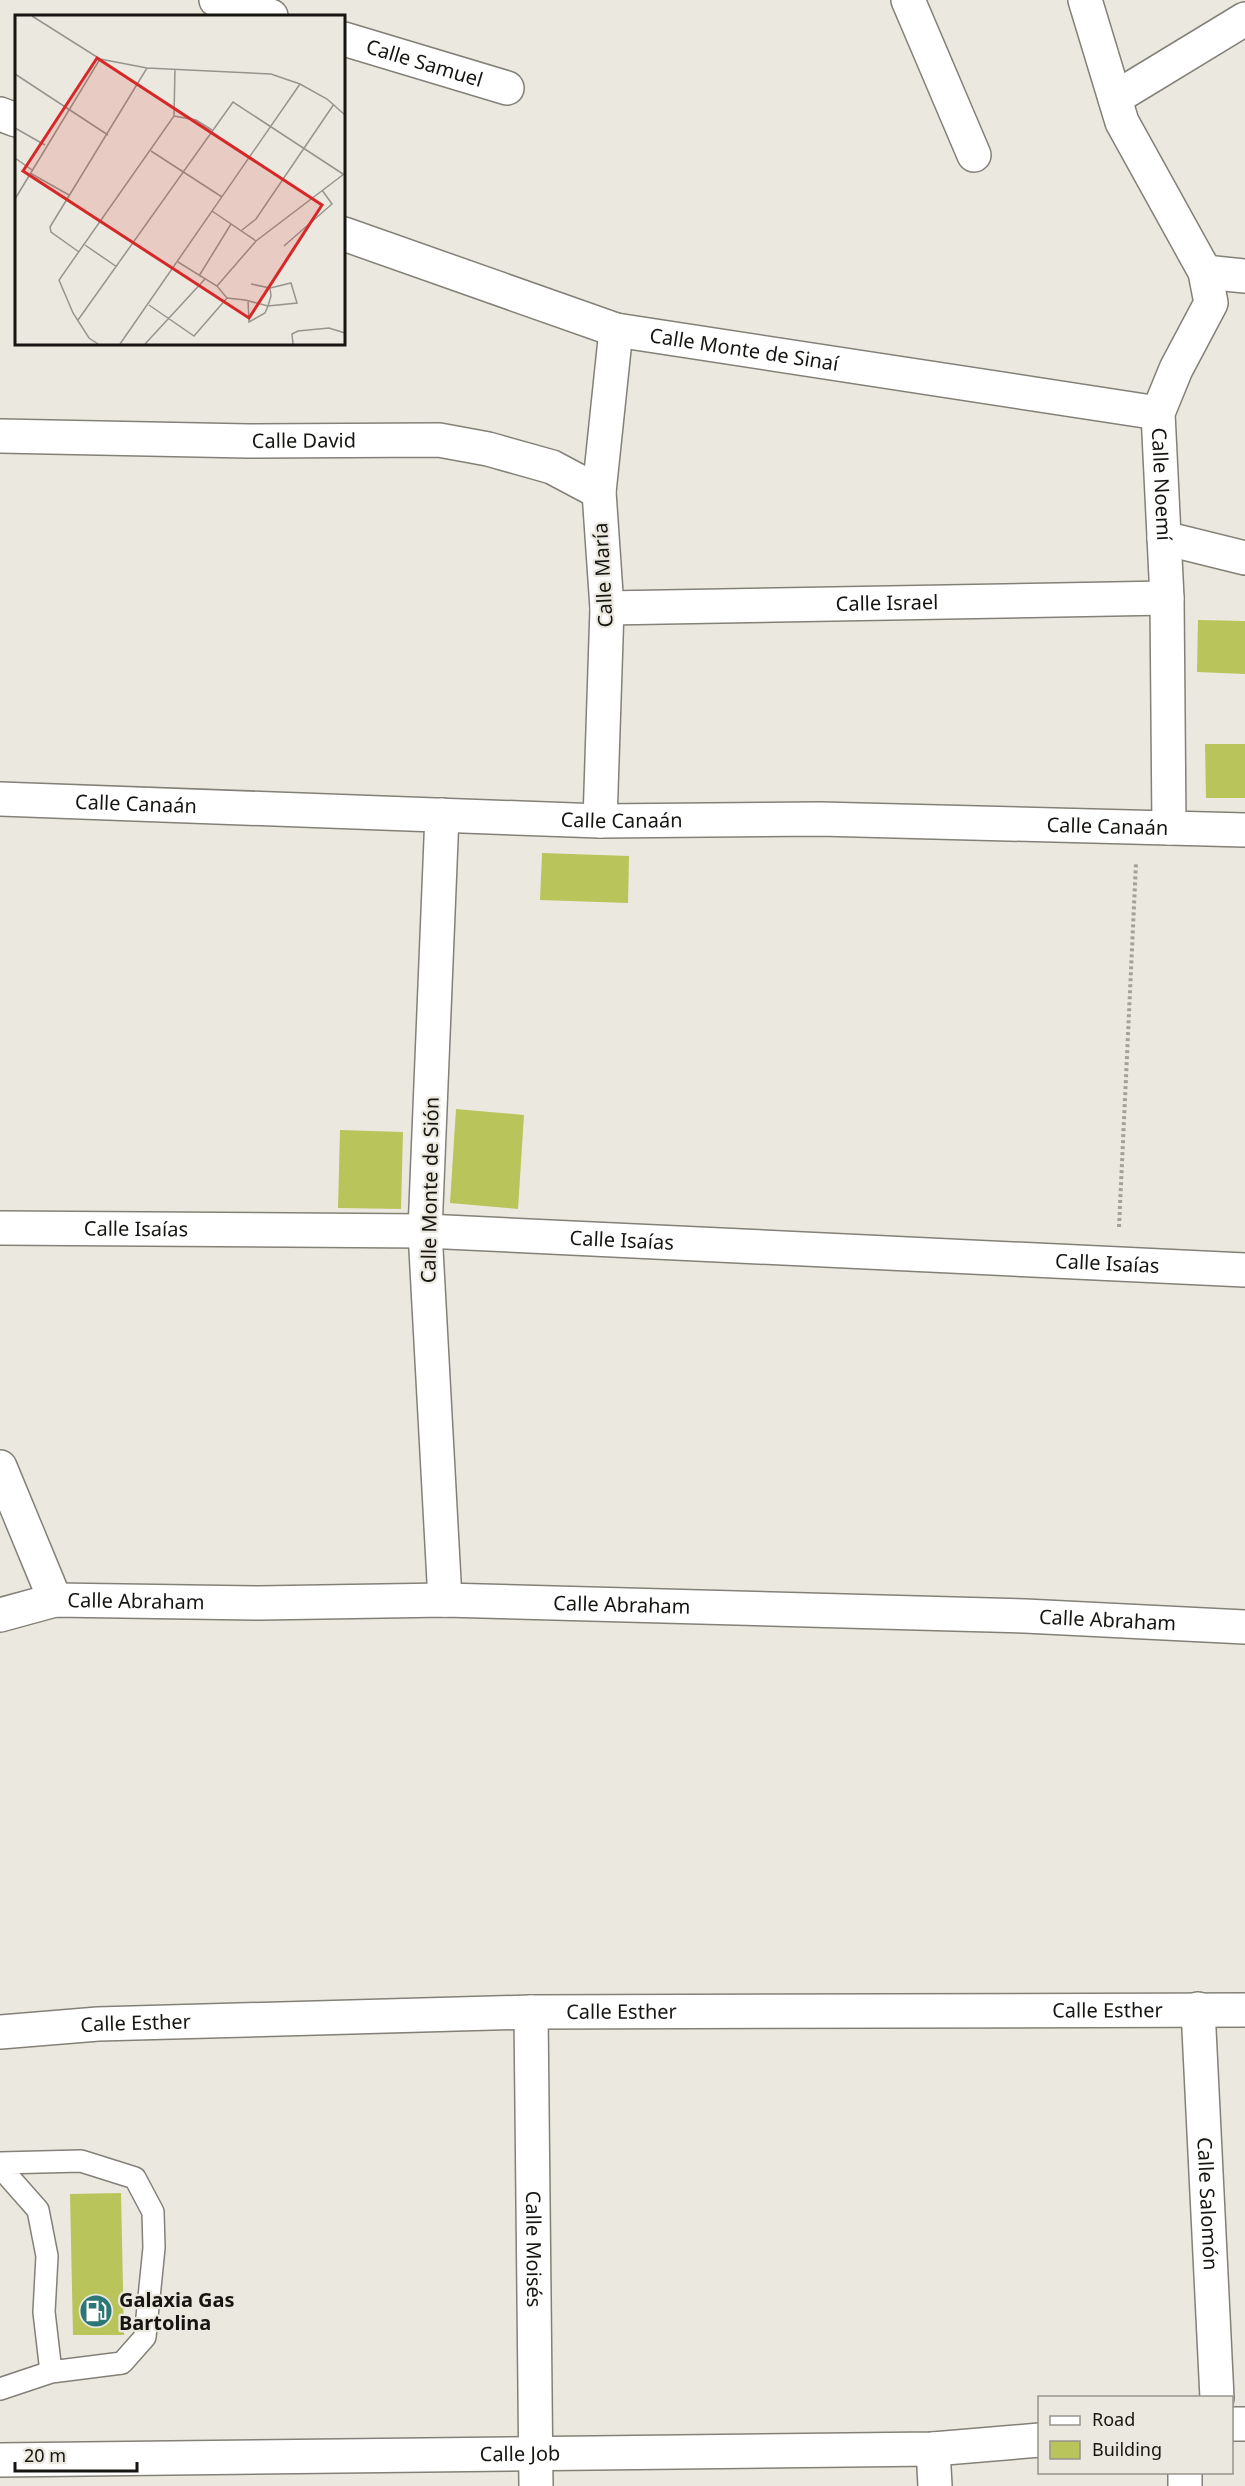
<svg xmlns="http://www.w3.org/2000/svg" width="1245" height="2486" font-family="'Noto Sans',sans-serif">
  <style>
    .building { fill: #b9c45b }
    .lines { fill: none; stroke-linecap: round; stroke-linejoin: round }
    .service-casing { stroke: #838077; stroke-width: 24 }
    .minor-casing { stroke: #838077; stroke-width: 36 }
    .path { stroke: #a3a199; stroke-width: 4; stroke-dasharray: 3 3; stroke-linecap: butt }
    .service { stroke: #fff; stroke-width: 21 }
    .minor { stroke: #fff; stroke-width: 33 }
    .labels { text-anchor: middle; stroke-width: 4.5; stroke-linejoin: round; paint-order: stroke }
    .street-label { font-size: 20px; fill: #161511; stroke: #ebe9df }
    .poi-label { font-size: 20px; font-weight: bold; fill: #161511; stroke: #ebe9df; text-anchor: start }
    .inset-road { fill: none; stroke: #96948d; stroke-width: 1.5 }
    .view { fill: #d62828; fill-opacity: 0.15; stroke: #d62828; stroke-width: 3 }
    .inset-edge { fill: none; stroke: #161511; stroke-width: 3 }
  </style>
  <rect width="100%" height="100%" fill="#ebe9df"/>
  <path class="building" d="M1198,620L1245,621V674L1197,672Z
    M1205,744H1245V798H1206Z
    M542,853L629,856L628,903L540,900Z
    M456,1109L524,1115L518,1209L450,1203Z
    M340,1130L403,1132L401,1209L338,1208Z
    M121,2193L124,2335H73L70,2194Z"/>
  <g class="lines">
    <defs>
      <path id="service" d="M0,2163L81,2161L135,2178L153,2212L154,2248L145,2337L122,2363L51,2372L44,2312L47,2256L38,2210L0,2167
        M0,2389L51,2372"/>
      <g id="minor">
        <path d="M216,0L271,16"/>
        <path d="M908,0L974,155"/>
        <path id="s1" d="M1085,0L1122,122L1205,272L1211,303L1176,369L1158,413L1167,598L1169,828"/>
        <path id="s2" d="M344,39L507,88"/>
        <path d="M1115,98L1245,19"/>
        <path d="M0,114L16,120"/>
        <path id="s3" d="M344,234L616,330L1158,413"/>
        <path d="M1205,272L1245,276"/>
        <path id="s4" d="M0,436L248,441L439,440L488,449L552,467L599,492"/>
        <path d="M1164,538L1245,558"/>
        <path id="s5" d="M607,608L1167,598"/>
        <path id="s6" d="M0,799L600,821L820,819L1245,830"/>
        <path d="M442,815L425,1231L445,1600"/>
        <path d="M600,821L607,608L599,492L616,330"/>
        <path id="s7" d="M0,1228L425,1231L1245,1270"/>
        <path d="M0,1467L55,1600"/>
        <path id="s8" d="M0,1615L55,1600L260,1603L445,1600L1025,1616L1245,1627"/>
        <path id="s9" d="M1198,2009L1217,2398"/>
        <path id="s10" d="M531,2012L536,2486"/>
        <path id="s11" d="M0,2032L98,2024L531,2012L1245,2010"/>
        <path d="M1232,2424H1245"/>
        <path d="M933,2449L935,2486"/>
        <path id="s12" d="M0,2460L933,2449L1040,2440"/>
        <path d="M1185,2486V2472"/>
      </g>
    </defs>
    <use href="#service" class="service-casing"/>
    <use href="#minor" class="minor-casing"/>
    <path class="path" d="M1119,1227L1136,863"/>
    <use href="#service" class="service"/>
    <use href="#minor" class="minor"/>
  </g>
  <defs>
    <symbol id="fuel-disc" viewBox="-11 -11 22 22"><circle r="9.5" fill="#2c7675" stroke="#ebe9df"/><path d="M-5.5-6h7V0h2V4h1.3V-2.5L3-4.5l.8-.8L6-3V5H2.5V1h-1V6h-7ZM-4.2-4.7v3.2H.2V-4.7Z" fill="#fff"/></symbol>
  </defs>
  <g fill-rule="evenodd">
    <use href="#fuel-disc" x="77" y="2292" width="38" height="38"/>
  </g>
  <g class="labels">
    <g class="street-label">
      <text dy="7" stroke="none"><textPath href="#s2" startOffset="84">Calle Samuel</textPath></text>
      <text dy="7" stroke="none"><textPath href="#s3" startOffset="418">Calle Monte de Sinaí</textPath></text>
      <text dy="7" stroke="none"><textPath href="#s4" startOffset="304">Calle David</textPath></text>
      <text dy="7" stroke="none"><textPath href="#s1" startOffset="524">Calle Noemí</textPath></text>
      <text transform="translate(603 575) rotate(-93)" y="7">Calle María</text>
      <text dy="7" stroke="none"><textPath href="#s5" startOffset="280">Calle Israel</textPath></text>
      <text dy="7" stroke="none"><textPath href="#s6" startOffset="136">Calle Canaán</textPath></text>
      <text dy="7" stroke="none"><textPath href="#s6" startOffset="622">Calle Canaán</textPath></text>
      <text dy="7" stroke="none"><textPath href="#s6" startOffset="1108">Calle Canaán</textPath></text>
      <text transform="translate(430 1190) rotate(-89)" y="7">Calle Monte de Sión</text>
      <text dy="7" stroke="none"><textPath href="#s7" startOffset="136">Calle Isaías</textPath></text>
      <text dy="7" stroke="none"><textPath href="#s7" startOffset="622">Calle Isaías</textPath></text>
      <text dy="7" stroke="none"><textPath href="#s7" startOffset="1108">Calle Isaías</textPath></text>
      <text dy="7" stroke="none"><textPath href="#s8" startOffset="138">Calle Abraham</textPath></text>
      <text dy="7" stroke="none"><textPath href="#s8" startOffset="624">Calle Abraham</textPath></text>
      <text dy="7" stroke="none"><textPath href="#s8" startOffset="1110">Calle Abraham</textPath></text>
      <text dy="7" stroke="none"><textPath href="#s11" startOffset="1108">Calle Esther</textPath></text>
      <text dy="7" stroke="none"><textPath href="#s11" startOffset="622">Calle Esther</textPath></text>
      <text dy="7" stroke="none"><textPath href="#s11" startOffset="136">Calle Esther</textPath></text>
      <text dy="7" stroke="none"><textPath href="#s9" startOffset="195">Calle Salomón</textPath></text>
      <text dy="7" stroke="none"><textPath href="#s10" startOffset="237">Calle Moisés</textPath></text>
      <text dy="7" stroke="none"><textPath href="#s12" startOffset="520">Calle Job</textPath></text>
    </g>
    <g class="poi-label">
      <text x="119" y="2307">Galaxia Gas<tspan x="119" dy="23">Bartolina</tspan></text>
    </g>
  </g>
  <g transform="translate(15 15)">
    <rect width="330" height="330" fill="#ebe9df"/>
    <path class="inset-road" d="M17,1L85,44L132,53L256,59L285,69L312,84L330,100M0,59L93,120M159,101L181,105L197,115M0,113L30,130M136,136L207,182M0,143L17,155M15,158L54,180M0,184L85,44M197,196L241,226M227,215L241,204L319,89M70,230L102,252M269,231L317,189L307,175M64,237L36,217L35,212L132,53M163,247L202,271L212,283L230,285L253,291L282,288L276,268L255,273L256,281L253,291L250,298L234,307L233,285M184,261L216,209M236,269L255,273M202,271L241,226L329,159M134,290L179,321L212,283M63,305L218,87L328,159M83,329L74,323L58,298L44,265L159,101L160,54M105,329L285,69M130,329L190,264M278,329L277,319L283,316L314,313L330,318"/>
    <path class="view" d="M82,43L307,190L234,303L8,156Z"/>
    <rect width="330" height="330" class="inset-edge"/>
  </g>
  <rect x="1038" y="2396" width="195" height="78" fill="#ebe9df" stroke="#96948d" stroke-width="1.5"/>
  <rect x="1050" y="2416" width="30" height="9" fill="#ffffff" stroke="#96948d" stroke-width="1.5"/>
  <text x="1092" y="2426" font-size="18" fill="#161511">Road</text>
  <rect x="1050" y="2441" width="30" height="18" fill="#b9c45b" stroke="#96948d" stroke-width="1.5"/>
  <text x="1092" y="2456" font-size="18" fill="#161511">Building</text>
  <path d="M15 2462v9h122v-9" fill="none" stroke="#161511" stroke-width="3"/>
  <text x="24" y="2462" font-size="18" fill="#161511" stroke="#ebe9df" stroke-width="4.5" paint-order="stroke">20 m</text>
</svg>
